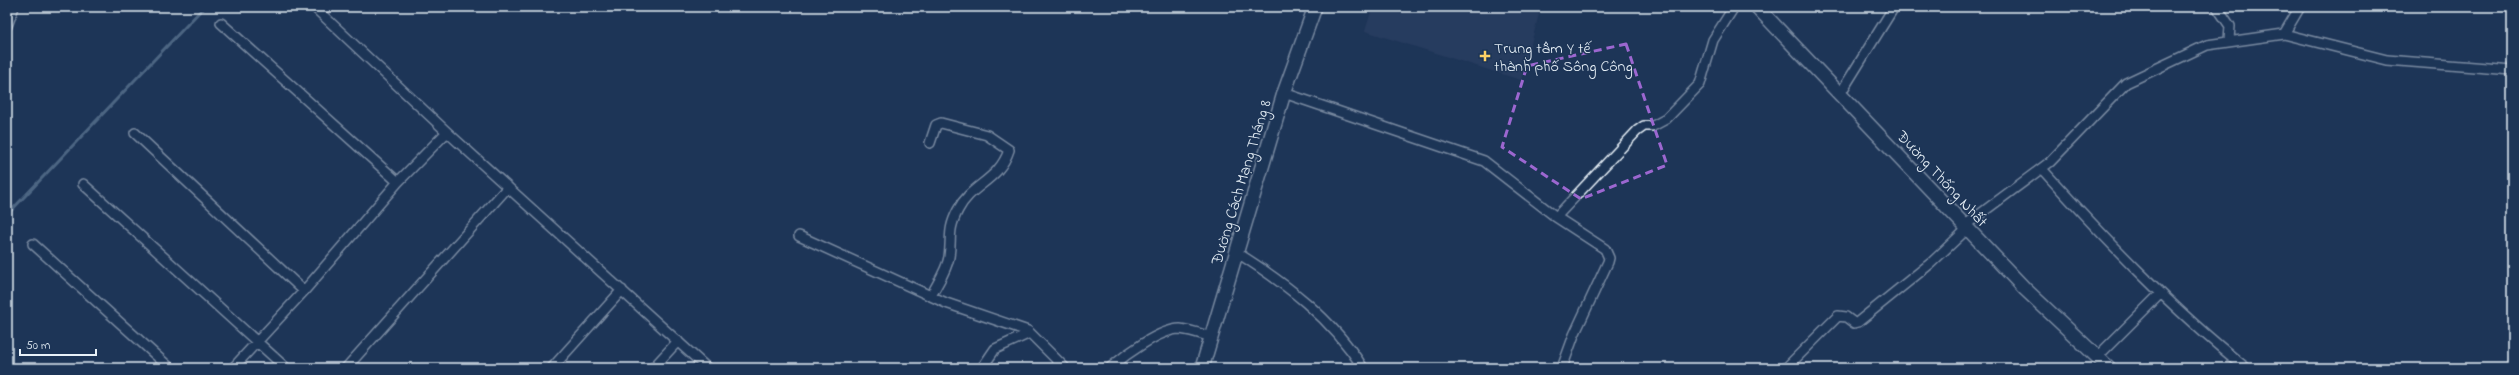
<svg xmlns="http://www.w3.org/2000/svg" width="2519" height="375" font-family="'Indie Flower',sans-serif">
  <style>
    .built { fill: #324467 }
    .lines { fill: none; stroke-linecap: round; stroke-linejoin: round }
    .stream { stroke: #87a2b8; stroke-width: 3 }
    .street-casing { stroke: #e8f1f8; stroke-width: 12 }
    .secondary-casing { stroke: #e8f1f8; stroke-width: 16 }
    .street { stroke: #1d3557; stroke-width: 9 }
    .secondary { stroke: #1d3557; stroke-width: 13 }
    .marked { fill: none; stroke: #9c67d0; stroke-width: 3; stroke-dasharray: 8 5; stroke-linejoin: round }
    .poi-dot { fill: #ffd166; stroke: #1d3557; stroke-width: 1.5 }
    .labels { text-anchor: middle; stroke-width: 3; stroke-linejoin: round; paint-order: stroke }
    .poi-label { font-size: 16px; fill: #e8f1f8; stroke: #1d3557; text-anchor: start }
    .street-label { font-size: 16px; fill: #e8f1f8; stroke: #1d3557 }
  </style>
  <rect width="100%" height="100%" fill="#1d3557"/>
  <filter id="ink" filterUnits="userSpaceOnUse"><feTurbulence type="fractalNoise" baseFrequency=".025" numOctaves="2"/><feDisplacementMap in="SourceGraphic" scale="8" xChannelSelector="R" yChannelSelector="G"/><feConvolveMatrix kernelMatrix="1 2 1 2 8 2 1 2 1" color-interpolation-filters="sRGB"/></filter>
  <g filter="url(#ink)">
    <path class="built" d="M1357,7H1541L1521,80L1365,31L1371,12Z"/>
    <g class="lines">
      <path class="stream" d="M7,215L204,7"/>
      <defs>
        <path id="street" d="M314,7L447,132L707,368
          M2217,7L2230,26L2229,40
          M221,23L398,182
          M7,26L14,7
          M2284,34L2300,7
          M1284,93L1484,161L1556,217L1605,249L1609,258L1608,262L1574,335L1562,368
          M1840,94L1894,7
          M135,133L304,291
          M930,143L936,125L941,123L987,135L1009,150C999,181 971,184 958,210C947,231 952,237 949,257C947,270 937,284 931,296
          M2042,169C2105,239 2172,309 2246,368
          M83,184L286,368
          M1556,217L1637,131L1644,126H1653L1666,119L1700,84L1713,40L1734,7
          M1964,226L2050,162L2126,83L2207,45L2284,34L2387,60L2512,70
          M799,236L946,303L1028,331L1065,368
          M33,244L170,368
          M1236,252C1285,283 1332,318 1363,368
          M2097,357L2161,293
          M233,368L304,291L398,182L447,132
          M346,368L508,187
          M552,368L622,290
          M653,368L678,341
          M982,368L995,349L1030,333
          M1110,368C1125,355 1160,329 1180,329C1190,330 1201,334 1211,337
          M1786,368L1838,316L1846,317L1854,323L1858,322L1931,263L1967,229"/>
        <path id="secondary" d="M1757,7L2025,289L2109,368
          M1202,368L1284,93L1315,7"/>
      </defs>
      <use href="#street" class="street-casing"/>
      <use href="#secondary" class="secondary-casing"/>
      <use href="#street" class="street"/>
      <use href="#secondary" class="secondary"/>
    </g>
  </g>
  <path d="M0 0H2519V375H0ZM1626,44L1667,165L1581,199L1502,147L1527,66Z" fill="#1d3557" fill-opacity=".55" fill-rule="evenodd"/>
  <path class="marked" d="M1626,44L1667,165L1581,199L1502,147L1527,66Z"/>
  <path class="poi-dot" d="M1483 50h4v4h4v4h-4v4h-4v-4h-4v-4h4z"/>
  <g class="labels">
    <g class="poi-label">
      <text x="1494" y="53">Trung tâm Y tế<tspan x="1494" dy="18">thành phố Sông Công</tspan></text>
    </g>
    <g class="street-label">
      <text transform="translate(1943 178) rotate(47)" y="6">Đường Thống Nhất</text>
      <text transform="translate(1240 182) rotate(-73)" y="6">Đường Cách Mạng Tháng 8</text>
    </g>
  </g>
  <rect width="2519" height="375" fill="none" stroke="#1d3557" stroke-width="24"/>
  <rect x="12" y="12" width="2495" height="351" fill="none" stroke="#e8f1f8" stroke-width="1.5" filter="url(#ink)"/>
  <path d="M20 349v6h76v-6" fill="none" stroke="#e8f1f8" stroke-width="2"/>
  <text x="26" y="349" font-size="12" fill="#e8f1f8" stroke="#1d3557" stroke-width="3" paint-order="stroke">50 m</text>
</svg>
